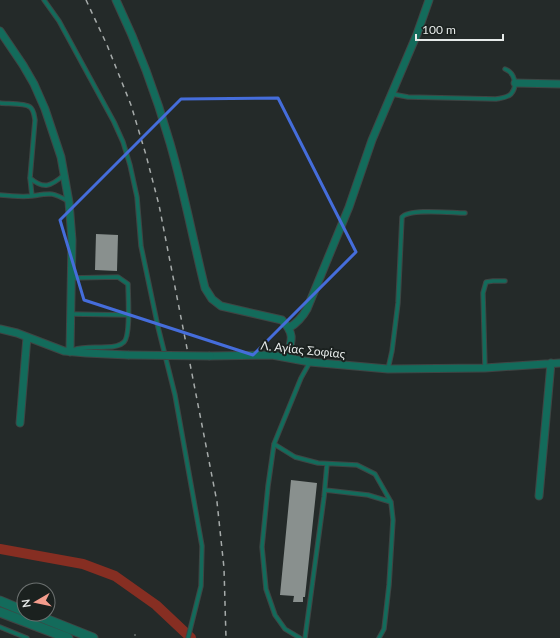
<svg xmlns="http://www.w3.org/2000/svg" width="560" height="638" font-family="Lato,sans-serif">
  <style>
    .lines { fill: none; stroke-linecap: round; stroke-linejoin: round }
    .river { stroke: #862e22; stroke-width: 10 }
    .building { fill: #89908e }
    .service-casing { stroke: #3f4544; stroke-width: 5.5 }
    .minor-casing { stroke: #3f4544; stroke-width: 9 }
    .tertiary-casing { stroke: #3f4544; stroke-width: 11 }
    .path { stroke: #898e8d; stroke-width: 1; stroke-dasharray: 2 3; stroke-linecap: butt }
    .service { stroke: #136b5b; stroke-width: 3.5 }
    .minor { stroke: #136b5b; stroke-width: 7 }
    .tertiary { stroke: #136b5b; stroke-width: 9 }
    .rail { stroke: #a6abaa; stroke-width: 1.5; stroke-dasharray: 5 5; stroke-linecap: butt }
    .minor-bridge-casing { stroke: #3f4544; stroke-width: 9; stroke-linecap: butt }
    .minor-bridge { stroke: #136b5b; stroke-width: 7 }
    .marked { fill: none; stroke: #456ddb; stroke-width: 3; stroke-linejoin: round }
    .labels { text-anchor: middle; stroke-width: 4; stroke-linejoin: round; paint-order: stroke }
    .street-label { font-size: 12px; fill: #e6eae9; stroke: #1b211f }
  </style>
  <rect width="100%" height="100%" fill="#242a29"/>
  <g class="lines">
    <path class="river" d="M0,549L83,564L115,576L156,605L191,638"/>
  </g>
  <path class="building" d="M96,234L118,235L117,271L95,270Z
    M291,480L317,483L305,597H303V602H293L294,596L280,595Z"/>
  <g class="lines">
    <defs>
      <path id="service" d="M44,0L59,21L114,122L123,142L130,165L137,197L141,246L158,327L175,395L202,546L201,586L188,638
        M392,94L408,97L496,99C501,98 507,98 511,94C518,86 515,73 505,69
        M0,103C7,104 25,103 30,107C34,110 34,115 35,120L30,178L32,196
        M30,178C44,190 51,186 64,175
        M0,195C10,196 22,197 32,196C51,193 52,192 68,201
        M71,278L118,277L128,284C128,295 131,335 124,342C120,346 112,347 106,347C94,348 85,346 73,350
        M70,314L128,315
        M485,368L483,293L486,282L493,281H505
        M388,369L392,351L398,303L402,217C410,208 452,213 465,213
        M274,444L295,457L318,463L357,465L375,474L391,502L393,520L389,585L384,629L379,638
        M325,490L368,495L391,502
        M0,627L27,638
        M300,638L285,629L275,615L266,589L262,547L268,486L274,444L301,378L310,362
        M305,638L324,497L327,464"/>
      <path id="minor" d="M116,0C138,46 156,94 170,143C184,191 193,240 205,288L212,299L221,306L282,320C295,334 292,340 287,357
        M0,31L23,65L34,84L45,109L61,157L69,202L72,240L70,352
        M515,83L560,84
        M289,328C297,323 302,318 307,309L349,207L372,140L417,34L429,0
        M0,329L17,333L64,351L86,353L128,355
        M210,356L272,355L310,362L388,369L485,368L560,363
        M20,423L27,337
        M539,496L551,363"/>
      <path id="tertiary" d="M0,601L24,611
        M0,612L68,638
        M33,614L93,638"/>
    </defs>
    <use href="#service" class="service-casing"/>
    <use href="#minor" class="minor-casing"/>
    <use href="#tertiary" class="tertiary-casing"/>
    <path class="path" d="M135,634V638"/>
    <use href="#service" class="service"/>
    <use href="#minor" class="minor"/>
    <use href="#tertiary" class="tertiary"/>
    <path class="rail" d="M86,0L107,45L131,105L146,155L159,205L217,502L224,568L226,638"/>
    <defs>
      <path id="minor-bridge" d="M128,355L210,356"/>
    </defs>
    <use href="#minor-bridge" class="minor-bridge-casing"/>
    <use href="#minor-bridge" class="minor-bridge"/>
  </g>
  <path class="marked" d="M278,98L356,252L253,355L84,300L60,220L181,99Z"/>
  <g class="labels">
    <g class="street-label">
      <text transform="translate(303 350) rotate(6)" y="4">Λ. Αγίας Σοφίας</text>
    </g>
  </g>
  <g transform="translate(36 602) rotate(261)"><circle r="19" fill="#1b211f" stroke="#6c7170"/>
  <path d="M0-3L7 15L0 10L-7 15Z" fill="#f49d8d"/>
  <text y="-6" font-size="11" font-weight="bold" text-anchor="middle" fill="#e6eae9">N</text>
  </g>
  <path d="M416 34v6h87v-6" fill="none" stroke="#e6eae9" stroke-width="2"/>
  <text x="422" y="34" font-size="12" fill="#e6eae9" stroke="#1b211f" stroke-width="3" paint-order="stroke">100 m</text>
</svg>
